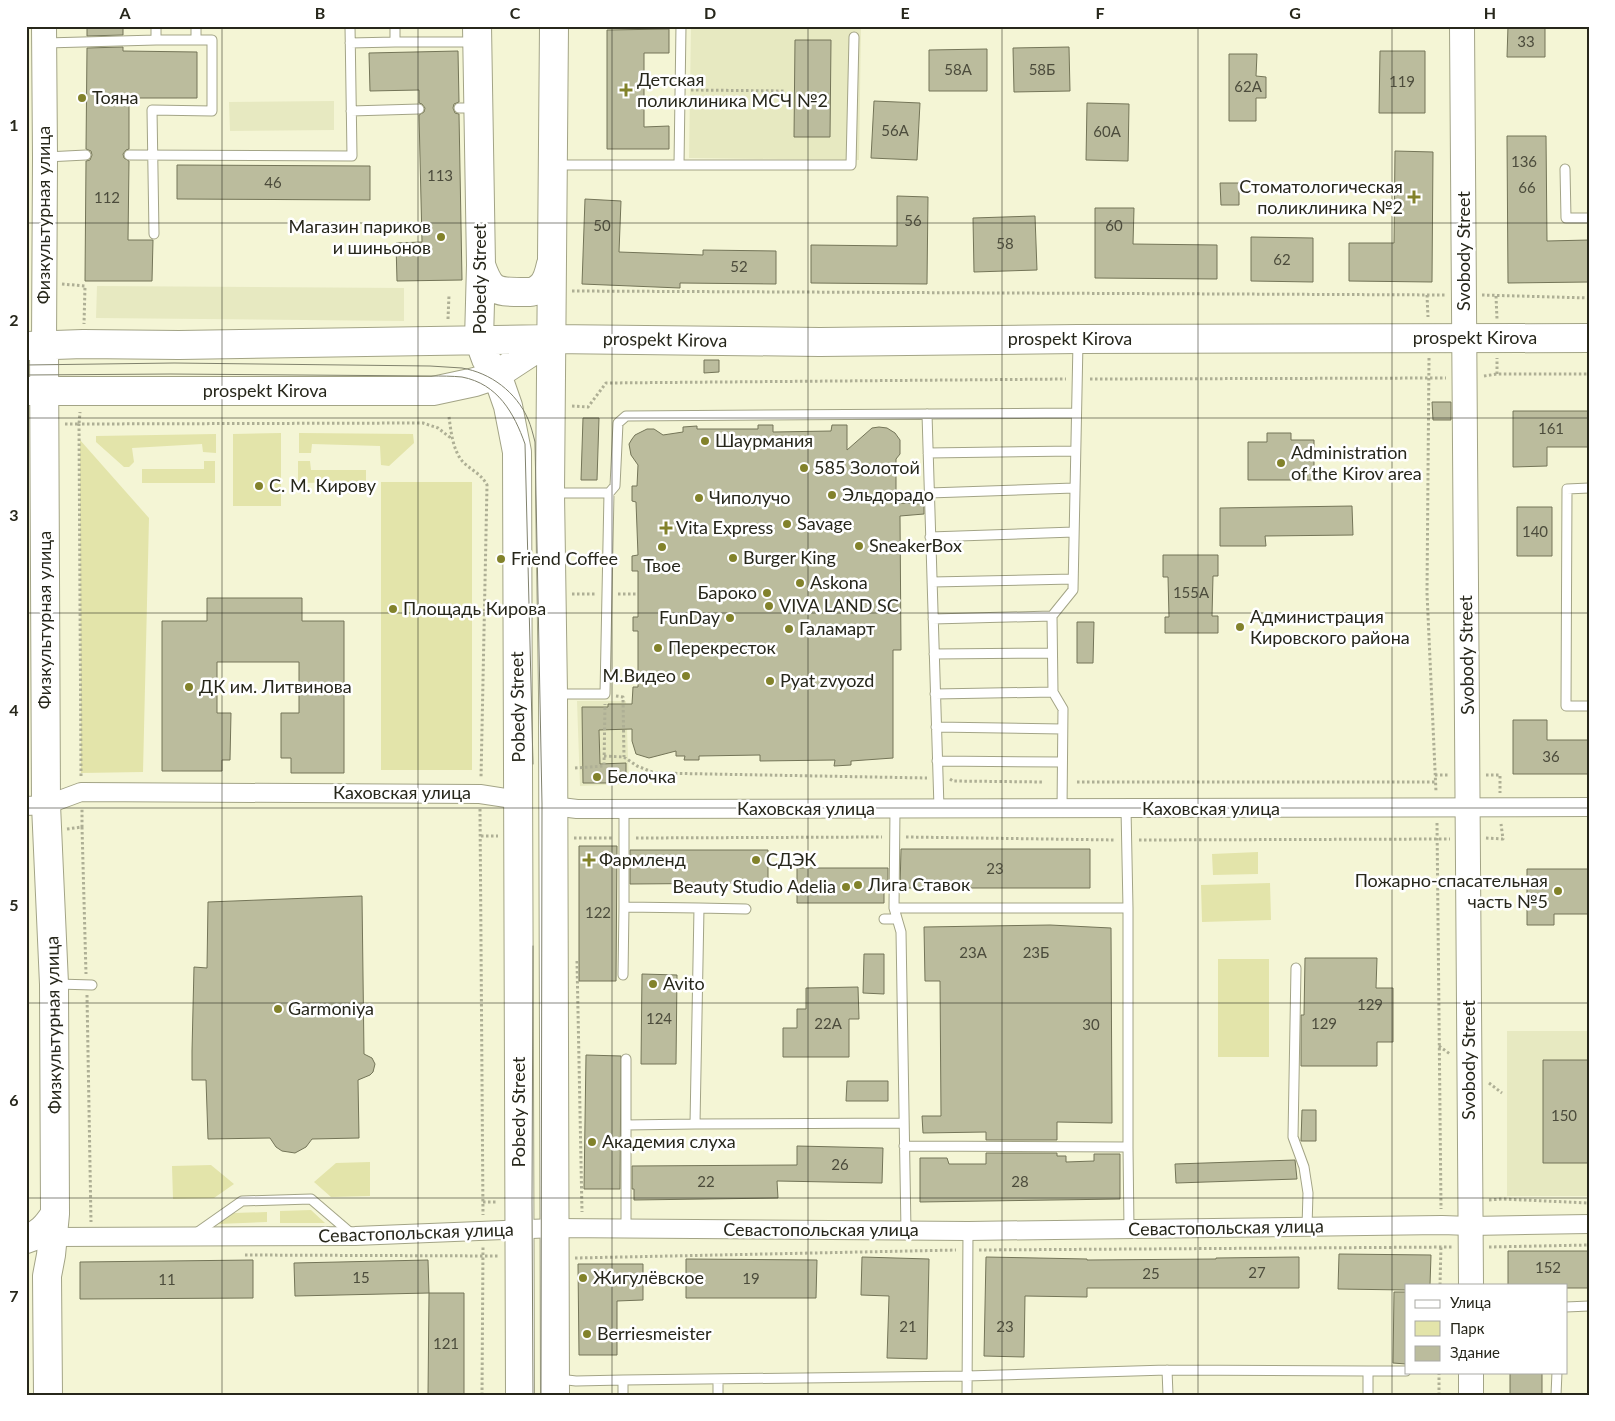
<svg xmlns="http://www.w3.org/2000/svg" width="1615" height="1421" font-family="Lato,sans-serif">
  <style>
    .built { fill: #e7e9c1 }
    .green { fill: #e3e4aa }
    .building { fill: #bbbc9d; stroke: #747558 }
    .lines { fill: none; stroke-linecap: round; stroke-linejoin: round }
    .lane-casing { stroke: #a3a486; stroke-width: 11 }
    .street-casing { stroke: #a3a486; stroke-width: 20 }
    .secondary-casing { stroke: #a3a486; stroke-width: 26 }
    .primary-casing { stroke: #a3a486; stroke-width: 30 }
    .path { stroke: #aeaf95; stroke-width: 3; stroke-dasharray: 2.5 2.5; stroke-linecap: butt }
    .lane { stroke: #fff; stroke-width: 9 }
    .street { stroke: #fff; stroke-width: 18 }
    .secondary { stroke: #fff; stroke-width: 24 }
    .primary { stroke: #fff; stroke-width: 28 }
    .tram { stroke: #81826d; stroke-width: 1 }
    .grid { fill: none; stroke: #27271b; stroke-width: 1; stroke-opacity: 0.55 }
    .poi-dot { fill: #82822b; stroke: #fff; stroke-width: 2 }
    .labels { text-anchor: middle; stroke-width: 5; stroke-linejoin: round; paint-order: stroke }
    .number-label { font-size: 15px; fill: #4c4c3c }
    .poi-label { font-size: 18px; fill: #27271b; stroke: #fff; text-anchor: start }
    .street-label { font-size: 18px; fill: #27271b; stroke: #fff }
    .neatline { fill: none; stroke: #27271b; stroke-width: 2 }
    .grid-label { font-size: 16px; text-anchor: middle; font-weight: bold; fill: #27271b }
  </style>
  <rect width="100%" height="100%" fill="#f4f5d5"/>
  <path class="built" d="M691,26H861L859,160L689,158Z
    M334,101V130L230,131L229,102Z
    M97,286L404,288V321L96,318Z
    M577,701H626L629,784L580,786Z
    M1507,1031H1589V1196H1507Z"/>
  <path class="green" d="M281,433V506H233V434Z
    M299,433L413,434L414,443L389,466L381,465L380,446L312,444L311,453H299Z
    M216,434V453L203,452L202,444L132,448L134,462L129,467H124L96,442V436Z
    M80,440L149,518L143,772L81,773Z
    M204,461H215V483H142V469H204Z
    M298,461H310L311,470H366V482L298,483Z
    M381,482H472V770H381Z
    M1258,852V874L1213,875L1212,854Z
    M1270,883L1271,920L1202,922L1201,885Z
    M1218,959H1269V1057H1218Z
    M370,1162V1196L331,1197L314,1182L336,1163Z
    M211,1165L234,1184L214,1198L173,1199L172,1166Z
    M311,1210L325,1223H280V1211Z
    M267,1212V1222L217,1224L234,1213Z"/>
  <path class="building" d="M87,26H123V35L87,36Z
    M1508,26H1545V57H1507Z
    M669,29V53H644V127L669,126V149H607V30Z
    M795,40H831L830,137H794Z
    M123,47V51L197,52V98H129V149L126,150L123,154L124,158L129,161L128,240H153L152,281H85L86,161L90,160L92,155L91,151L86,149L87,48Z
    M1069,47L1070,91L1014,92L1013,48Z
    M987,49V91H929V50Z
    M458,51L459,102L454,104L453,108L455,113L459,114L462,280L397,281L396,243L422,242L419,115L424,112L425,108L422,104L419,103V90L370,91L369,53Z
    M1380,51H1425V113H1379Z
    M1229,54H1257L1256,76L1266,77V98H1256V121H1229Z
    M874,101L920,103L917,160L871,158Z
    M1087,103L1129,104L1128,161L1086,160Z
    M1507,136H1546L1547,241L1589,240V282L1508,283Z
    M1395,151L1433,152L1432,282L1349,281V243H1394Z
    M177,165L370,166V200L177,199Z
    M1220,183H1239V205H1221Z
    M897,196L928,197L927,284L811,283V245L897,246Z
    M585,199L621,201L619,252L703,255V250L776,251V284L680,283V288L582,284Z
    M1095,208H1134L1133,244L1217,245V279L1095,278Z
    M1035,216L1037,270L974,272L973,218Z
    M1251,237L1313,238V282L1251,281Z
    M704,360H719V372L704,373Z
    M1432,402H1451V420H1433Z
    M1513,411H1589V447H1547V466L1513,467Z
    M583,418H599L597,480H581Z
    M758,425H773V432L831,431L832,425H847V450L872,428L879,427L887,428L895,433L900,440V454L896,459V503L924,504V514L900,516L901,650H893V758L851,761V765L834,766L835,760L760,761V755L699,756V760H684L685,756H676V751L649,758L636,754L632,741V729L599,730L600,764L626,763V783H583L582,707H608V704H632L633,687H638V631H633V617H638V571H632V556L638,555L636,502L632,501V486H637L638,465L631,455L629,444L632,439L635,435L647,429H654L663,435L683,432V427L697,426V429H758Z
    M1267,433H1291V440H1314V480H1248V442H1267Z
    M1352,506L1353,535L1265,536L1266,546H1220V508Z
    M1517,507H1552V556H1517Z
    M1163,555H1218V576H1213L1212,616H1218V633H1165V617H1169L1168,577H1163Z
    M207,598H302V621H344V773H291V758H281V713H299V662H217V713H231L230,760H222V771H162V621H207Z
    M1077,622H1094L1093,663H1077Z
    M1513,720H1547V740H1589V774H1513Z
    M579,846H617L616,981H579Z
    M901,849H1090V888H900Z
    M630,850H768V883L630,884Z
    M797,868H888V888H884V903H797Z
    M1527,869H1589V914H1554V925H1527Z
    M362,896L364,1054L372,1058L375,1064L373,1072L370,1075L358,1080L359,1138L312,1139L306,1147L295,1153L282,1151L276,1147L270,1138L208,1139L206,1080H192V1051L194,967L207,968L208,902Z
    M1050,925L1111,928L1112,1123L1057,1122V1140H986V1132L923,1133L922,1116H941L940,981H925L924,927Z
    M864,954H884V994L863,993Z
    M1305,958H1377L1376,988H1393V1042H1377V1066H1301V1015H1304Z
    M642,974L677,975L676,1064H641Z
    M858,987L859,1019H849V1057H783V1028H797V1009H806V988Z
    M586,1055L621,1056L620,1189H584Z
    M1543,1060H1589V1163H1543Z
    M847,1081H888V1101H846Z
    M1302,1110H1316V1141H1301Z
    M797,1146L883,1148L882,1183L777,1181L778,1198L634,1200V1189H632V1166L797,1165Z
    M986,1153H1057V1156H1066V1162L1094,1161V1154H1120V1199L920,1202V1158H947L949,1164H986Z
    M1295,1160L1297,1179L1176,1183L1175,1164Z
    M1508,1251H1589V1288H1566V1285H1508Z
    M1339,1254L1431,1255L1430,1285H1406V1290L1338,1289Z
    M862,1257L929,1259L927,1359L887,1358L889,1296L861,1295Z
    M986,1257L1087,1259V1260L1216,1259V1258L1299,1257V1288H1087V1297L1025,1296L1024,1357L984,1356Z
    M686,1259L817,1260L816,1298H686Z
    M253,1260V1298L80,1299V1262Z
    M428,1260L429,1293L295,1296L294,1263Z
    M578,1264H643V1300L617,1301V1355H579Z
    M1394,1292H1406V1364L1393,1363Z
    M429,1293H464V1395H428Z
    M1510,1372H1542V1395H1510Z"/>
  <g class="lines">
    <defs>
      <path id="lane" d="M196,26V40
        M395,26V42H473
        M46,43L156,40V26
        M350,43L395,42
        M459,108H476
        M351,111L419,109
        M129,155L352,156L350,26
        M46,157L86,155
        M679,164L681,26
        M555,165H851L854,37
        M1565,169L1566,218H1589
        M154,234L152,110L212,111V40H156
        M927,414L939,808
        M928,453L1075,451
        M1589,488L1567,489L1566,706H1589
        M554,493H609
        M929,493L1074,488
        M930,537L1074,532
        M932,582L1073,579
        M933,619L1052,616
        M934,654L1052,653
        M556,694H605L609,493L615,486L618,423L626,416L1075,413
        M935,694L1053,692
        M936,727L1062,729
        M937,761L1062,762
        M624,809V907L699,908
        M1062,809L1063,709L1053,692L1052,616L1073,590L1078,342
        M1126,809L1128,908
        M895,810L894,908L901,932L906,1231
        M894,908H1128V1147L904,1146
        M746,909L699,908L695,1124L904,1123
        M884,919H897
        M1296,968L1293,1137L1304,1167L1308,1193L1307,1227
        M623,975L624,907
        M58,984L92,985
        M626,1125L695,1124
        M1128,1147L1129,1229
        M626,1228V1059
        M195,1234L242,1201L311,1199L353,1235
        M1566,1307L1589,1306
        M1167,1370L1168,1395
        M559,1379L576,1381L623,1380L967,1376L1167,1370L1368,1371
        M623,1395V1380
        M718,1395V1379
        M967,1395L968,1231
        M1368,1395V1371H1406
        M1556,1395L1557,1372"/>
      <path id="street" d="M26,806L46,805L81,792L480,794L519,800
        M553,806L577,809C914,810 1251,809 1589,807
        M53,1237L355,1236L555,1228L968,1231L1442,1225L1470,1226L1589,1224"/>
      <path id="secondary" d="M44,26L45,158L44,346
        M1462,26L1471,1285
        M1471,1372V1395"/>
      <path id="primary" d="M477,26L481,265L479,340L486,359L500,383L508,406L517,452L520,1395
        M554,26L550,493L553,694L555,1395
        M481,265C490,290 494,292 521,292C527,292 534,293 539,288C547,283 549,273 551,264
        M26,346L83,344L179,345L551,339L820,342L1078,339L1589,338
        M44,346L46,805L54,984L55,1214L51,1255L47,1276L48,1395
        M28,391H433L475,382L496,375L551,339
        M26,1239C40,1235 47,1226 55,1214"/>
    </defs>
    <use href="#lane" class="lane-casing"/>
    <use href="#street" class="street-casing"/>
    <use href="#secondary" class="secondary-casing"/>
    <use href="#primary" class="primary-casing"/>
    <path class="path" d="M691,90L786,91
      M62,284L85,286L84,324
      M572,291L1446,295
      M1427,295L1428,317
      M1482,295L1589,298
      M1496,296L1497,319
      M448,319L449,295
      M1429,358L1427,593L1436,792
      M1497,374V358
      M1484,376L1497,374H1589
      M1090,379L1446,378
      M572,406L588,407L606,383L1066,379
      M449,417C451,432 453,452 464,463C473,471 482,475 487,485L481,778
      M65,424H79L80,412
      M572,594H595
      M618,594H638
      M616,696L623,697L624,757
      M604,756L624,757L637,766L655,773L927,778
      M575,768L604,766L605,704
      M1435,775H1448
      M1486,775H1500V793
      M81,776L79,424L423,423L438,428L452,439
      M950,779L953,781L1044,782
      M1077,782H1436
      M480,809L483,1215
      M1437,823L1441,1209
      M82,827L86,974
      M67,829L82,827V809
      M481,836H498
      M906,837L1115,840
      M574,838H613
      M636,838L882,837
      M1486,838L1503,839L1501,824
      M1139,840L1450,839
      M577,961L582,1212
      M87,995L91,1222
      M1439,1046L1450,1054
      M1489,1083L1502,1093
      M1489,1200L1502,1199L1589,1203
      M483,1202H498
      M1489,1247L1589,1245
      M979,1250L1453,1247
      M245,1255L498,1256
      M575,1258L956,1250
      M1440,1285L1441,1245
      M482,1395L483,1246
      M1439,1395V1372"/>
    <use href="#lane" class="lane"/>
    <use href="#street" class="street"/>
    <use href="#secondary" class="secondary"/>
    <use href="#primary" class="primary"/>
    <path class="tram" d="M26,365L174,363L430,366C441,367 451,367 462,368C491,373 516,392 528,419C531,426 533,434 535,442L542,804L541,1395
      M26,375L170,374L431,376C441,376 452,376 462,377C498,384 514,413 525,444L533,764
      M533,946L532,1202L533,1395"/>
  </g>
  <path class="grid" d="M222,26V1395M418,26V1395M612,26V1395M808,26V1395M1002,26V1395M1198,26V1395M1392,26V1395M26,223H1589M26,418H1589M26,613H1589M26,808H1589M26,1003H1589M26,1198H1589"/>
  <g class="poi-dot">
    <path d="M623.5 82.5h5v5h5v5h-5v5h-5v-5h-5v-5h5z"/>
    <circle cx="82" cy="98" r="5"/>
    <path d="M1411.5 189.5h5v5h5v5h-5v5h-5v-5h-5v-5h5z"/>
    <circle cx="441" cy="237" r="5"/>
    <circle cx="705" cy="441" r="5"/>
    <circle cx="1281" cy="463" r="5"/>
    <circle cx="804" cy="468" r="5"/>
    <circle cx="259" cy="486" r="5"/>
    <circle cx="832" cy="495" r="5"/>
    <circle cx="699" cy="498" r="5"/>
    <circle cx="787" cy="524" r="5"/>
    <path d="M663.5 520.5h5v5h5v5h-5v5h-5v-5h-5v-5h5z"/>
    <circle cx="859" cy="546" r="5"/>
    <circle cx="662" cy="547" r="5"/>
    <circle cx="733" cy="558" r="5"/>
    <circle cx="501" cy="559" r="5"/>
    <circle cx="800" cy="583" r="5"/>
    <circle cx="767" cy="593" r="5"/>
    <circle cx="769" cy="606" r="5"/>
    <circle cx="393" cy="609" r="5"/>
    <circle cx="730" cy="618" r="5"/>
    <circle cx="1240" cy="627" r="5"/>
    <circle cx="789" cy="629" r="5"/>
    <circle cx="658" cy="648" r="5"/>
    <circle cx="686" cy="676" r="5"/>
    <circle cx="770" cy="681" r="5"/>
    <circle cx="189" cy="687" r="5"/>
    <circle cx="597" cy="777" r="5"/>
    <path d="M586.5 852.5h5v5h5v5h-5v5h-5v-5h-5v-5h5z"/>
    <circle cx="756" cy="860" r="5"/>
    <circle cx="858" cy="885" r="5"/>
    <circle cx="846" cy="887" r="5"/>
    <circle cx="1558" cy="891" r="5"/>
    <circle cx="653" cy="984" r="5"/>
    <circle cx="278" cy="1009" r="5"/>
    <circle cx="592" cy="1142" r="5"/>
    <circle cx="583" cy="1278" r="5"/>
    <circle cx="587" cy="1334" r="5"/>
  </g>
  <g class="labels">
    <g class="number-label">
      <text x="1526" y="47">33</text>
      <text x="958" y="75">58А</text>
      <text x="1042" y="75">58Б</text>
      <text x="1402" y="87">119</text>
      <text x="1248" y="92">62А</text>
      <text x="895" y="136">56А</text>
      <text x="1107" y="137">60А</text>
      <text x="1524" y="167">136</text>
      <text x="440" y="181">113</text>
      <text x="273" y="188">46</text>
      <text x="1527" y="193">66</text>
      <text x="107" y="203">112</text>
      <text x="913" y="226">56</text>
      <text x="602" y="231">50</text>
      <text x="1114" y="231">60</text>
      <text x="1005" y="249">58</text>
      <text x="1282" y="265">62</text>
      <text x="739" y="272">52</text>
      <text x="1551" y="434">161</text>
      <text x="1535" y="537">140</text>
      <text x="1191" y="598">155А</text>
      <text x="1551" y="762">36</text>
      <text x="995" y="874">23</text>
      <text x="598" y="918">122</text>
      <text x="973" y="958">23А</text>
      <text x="1036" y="958">23Б</text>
      <text x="1370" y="1010">129</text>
      <text x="659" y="1024">124</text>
      <text x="828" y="1029">22А</text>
      <text x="1324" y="1029">129</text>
      <text x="1091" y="1030">30</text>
      <text x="1564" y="1121">150</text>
      <text x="840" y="1170">26</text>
      <text x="706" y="1187">22</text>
      <text x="1020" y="1187">28</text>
      <text x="1548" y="1273">152</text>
      <text x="1257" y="1278">27</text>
      <text x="1151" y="1279">25</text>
      <text x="361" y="1283">15</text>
      <text x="751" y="1284">19</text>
      <text x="167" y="1285">11</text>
      <text x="908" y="1332">21</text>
      <text x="1005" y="1332">23</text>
      <text x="446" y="1349">121</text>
    </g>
    <g class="poi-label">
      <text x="637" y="86">Детская<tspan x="637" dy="21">поликлиника МСЧ №2</tspan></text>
      <text x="92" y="104">Тояна</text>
      <text x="1403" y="193" text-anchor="end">Стоматологическая<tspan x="1403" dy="21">поликлиника №2</tspan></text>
      <text x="431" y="233" text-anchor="end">Магазин париков<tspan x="431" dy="21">и шиньонов</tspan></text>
      <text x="715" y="447">Шаурмания</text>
      <text x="1291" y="459">Administration<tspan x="1291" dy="21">of the Kirov area</tspan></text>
      <text x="814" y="474">585 Золотой</text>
      <text x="269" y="492">С. М. Кирову</text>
      <text x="842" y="501">Эльдорадо</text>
      <text x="709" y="504">Чиполучо</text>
      <text x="797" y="530">Savage</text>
      <text x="676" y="534">Vita Express</text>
      <text x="869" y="552">SneakerBox</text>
      <text x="743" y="564">Burger King</text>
      <text x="511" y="565">Friend Coffee</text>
      <text x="662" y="572" text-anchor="middle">Твое</text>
      <text x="810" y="589">Askona</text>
      <text x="757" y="599" text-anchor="end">Бароко</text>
      <text x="779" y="612">VIVA LAND SC</text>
      <text x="403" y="615">Площадь Кирова</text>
      <text x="1250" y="623">Администрация<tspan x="1250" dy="21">Кировского района</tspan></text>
      <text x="720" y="624" text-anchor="end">FunDay</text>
      <text x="799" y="635">Галамарт</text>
      <text x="668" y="654">Перекресток</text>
      <text x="676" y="682" text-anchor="end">М.Видео</text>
      <text x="780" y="687">Pyat zvyozd</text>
      <text x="199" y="693">ДК им. Литвинова</text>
      <text x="607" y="783">Белочка</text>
      <text x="599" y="866">Фармленд</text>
      <text x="766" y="866">СДЭК</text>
      <text x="1548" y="887" text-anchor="end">Пожарно-спасательная<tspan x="1548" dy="21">часть №5</tspan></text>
      <text x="868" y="891">Лига Ставок</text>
      <text x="836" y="893" text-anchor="end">Beauty Studio Adelia</text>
      <text x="663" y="990">Avito</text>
      <text x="288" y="1015">Garmoniya</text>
      <text x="602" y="1148">Академия слуха</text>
      <text x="593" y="1284">Жигулёвское</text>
      <text x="597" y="1340">Berriesmeister</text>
    </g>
    <g class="street-label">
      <text transform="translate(44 215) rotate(-90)" y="6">Физкультурная улица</text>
      <text transform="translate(1464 251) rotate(-90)" y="6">Svobody Street</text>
      <text transform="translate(480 279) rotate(-90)" y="6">Pobedy Street</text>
      <text x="1475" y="344">prospekt Kirova</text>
      <text x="1070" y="345">prospekt Kirova</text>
      <text transform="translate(665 340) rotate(1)" y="6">prospekt Kirova</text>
      <text x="265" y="397">prospekt Kirova</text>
      <text transform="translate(45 620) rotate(-90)" y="6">Физкультурная улица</text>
      <text transform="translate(1467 655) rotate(-91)" y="6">Svobody Street</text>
      <text transform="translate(518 707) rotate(-91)" y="6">Pobedy Street</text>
      <text x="402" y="799">Каховская улица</text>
      <text x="806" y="815">Каховская улица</text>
      <text x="1211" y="815">Каховская улица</text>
      <text transform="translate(54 1025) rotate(-91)" y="6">Физкультурная улица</text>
      <text transform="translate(1469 1060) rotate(-90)" y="6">Svobody Street</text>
      <text transform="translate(519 1112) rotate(-90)" y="6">Pobedy Street</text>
      <text transform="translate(1226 1228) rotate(-1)" y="6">Севастопольская улица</text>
      <text x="821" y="1236">Севастопольская улица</text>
      <text transform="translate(416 1233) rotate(-2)" y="6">Севастопольская улица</text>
    </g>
  </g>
  <rect width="1615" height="1421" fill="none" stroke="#ffffff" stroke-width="55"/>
  <rect x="1405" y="1284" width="162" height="90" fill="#ffffff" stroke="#a9a9a4"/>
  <rect x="1415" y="1300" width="25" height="8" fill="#ffffff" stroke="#a9a9a4"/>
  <text x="1450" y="1308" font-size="15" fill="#27271b">Улица</text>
  <rect x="1415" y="1321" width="25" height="15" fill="#e3e4aa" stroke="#a9a9a4"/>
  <text x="1450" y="1334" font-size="15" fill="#27271b">Парк</text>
  <rect x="1415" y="1346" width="25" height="15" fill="#bbbc9d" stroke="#a9a9a4"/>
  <text x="1450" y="1358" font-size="15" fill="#27271b">Здание</text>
  <rect x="28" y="28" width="1560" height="1366" class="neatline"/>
  <g class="grid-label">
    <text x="125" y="19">A</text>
    <text x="320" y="19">B</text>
    <text x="515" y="19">C</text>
    <text x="710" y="19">D</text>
    <text x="905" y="19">E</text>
    <text x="1100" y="19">F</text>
    <text x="1295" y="19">G</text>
    <text x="1490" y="19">H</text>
    <text x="14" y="131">1</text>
    <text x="14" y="326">2</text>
    <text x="14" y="521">3</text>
    <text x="14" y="716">4</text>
    <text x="14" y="911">5</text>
    <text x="14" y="1106">6</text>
    <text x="14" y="1302">7</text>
  </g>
</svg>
